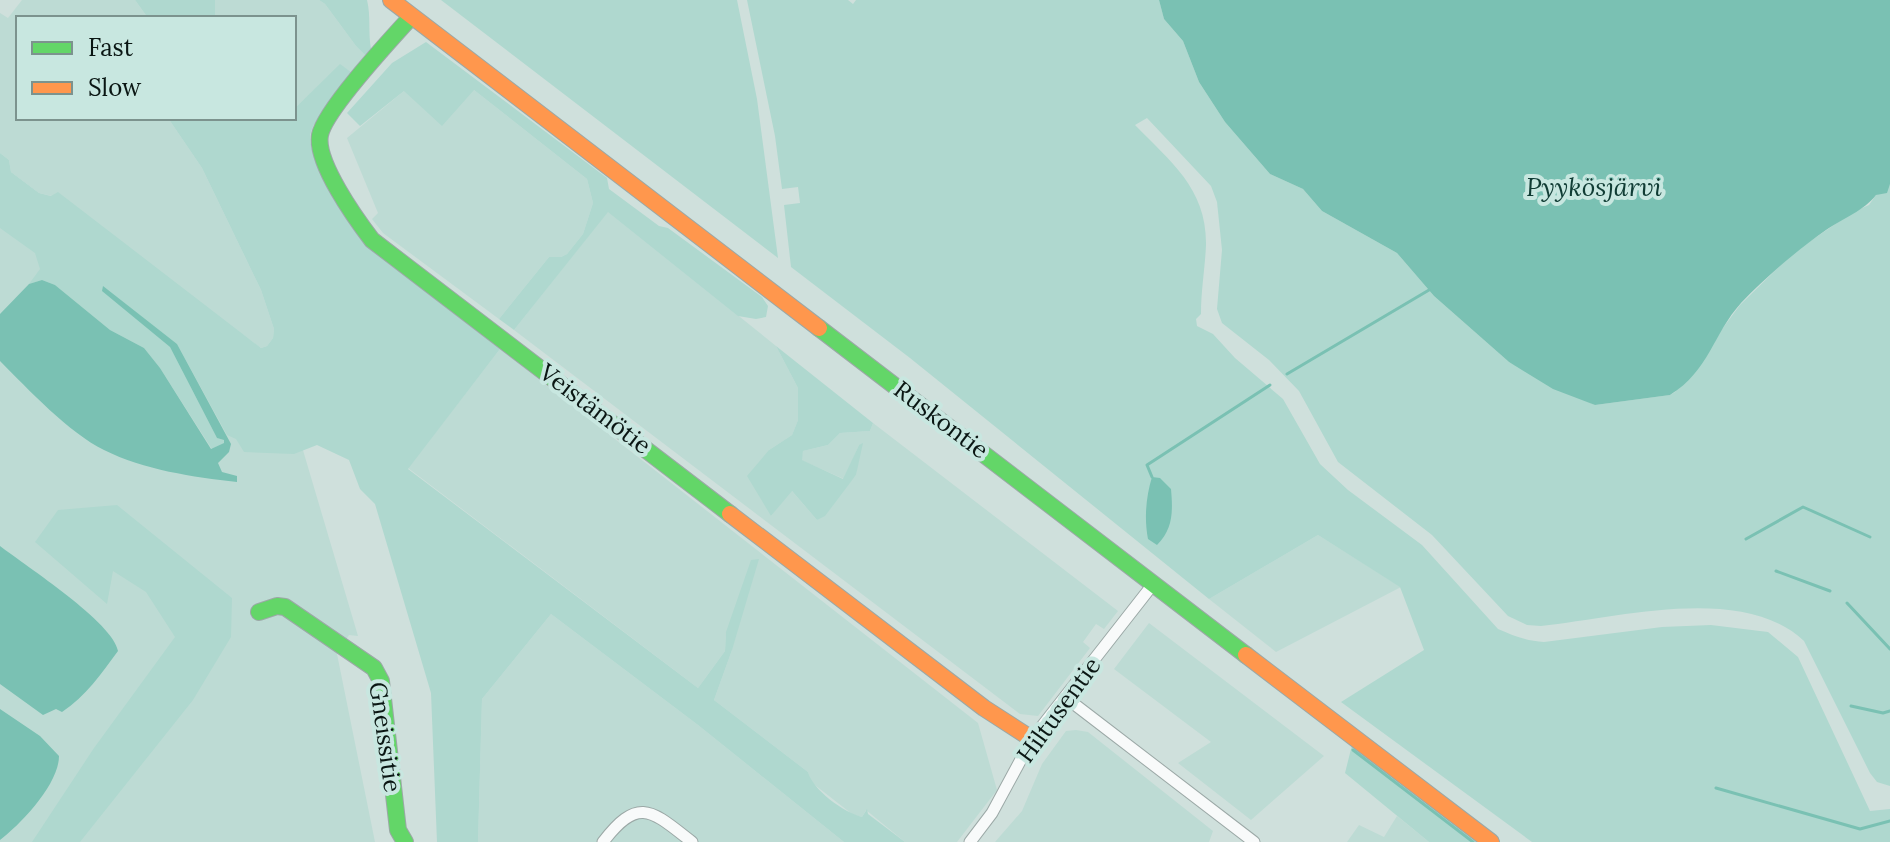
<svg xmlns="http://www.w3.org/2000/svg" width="1890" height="842" font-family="Lora,serif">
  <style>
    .built { fill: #bddbd4 }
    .green { fill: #afd8cf }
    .water { fill: #7ac1b3 }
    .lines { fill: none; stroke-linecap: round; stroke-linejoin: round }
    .stream { stroke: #7ac1b3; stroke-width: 3 }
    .street-casing { stroke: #9ba8a6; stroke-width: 13 }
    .fast-casing { stroke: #9ba8a6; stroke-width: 18 }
    .slow-casing { stroke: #9ba8a6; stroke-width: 18 }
    .street { stroke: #f8fafa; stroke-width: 11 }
    .fast { stroke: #63d668; stroke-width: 16 }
    .slow { stroke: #ff974d; stroke-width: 16 }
    .labels { text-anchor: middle; stroke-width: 8; stroke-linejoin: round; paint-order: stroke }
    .street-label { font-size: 24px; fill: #0a1613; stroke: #c8e7e0 }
    .water-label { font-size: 26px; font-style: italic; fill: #103c34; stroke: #c8e7e0 }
  </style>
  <rect width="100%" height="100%" fill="#cfe0dc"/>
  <path class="built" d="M22,0H135L148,18H18V118H168L202,168L261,290L274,329L273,338L267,346L261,348L52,196L39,193L11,172L9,160L0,153V13L8,18Z
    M215,0H319L325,4L356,46L365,55L351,72L340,65L294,109V18H215Z
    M474,90L587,179L593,203L583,234L567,254L561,257H549L499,319L383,233L372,219L378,213L347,138L404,91Z
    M0,202L297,430L358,636L349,635L337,654L375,842H0Z
    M608,211L776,346L798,388V420L792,435L769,450L771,516L791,490L817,520L856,475L859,445L844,479L801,460L803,451L828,445L840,433L870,431L873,423L1118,611L1104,629L1096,624L1083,642L1090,648L1038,716L1020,714L514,330Z
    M500,349L978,723L997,790L957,842H905L866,810L862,817L852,814L811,782L808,772L714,700L732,650L726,632L725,651L698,688L408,468Z
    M1318,535L1401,587L1276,652L1209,599Z
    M551,614L698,725L844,842H478L482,699Z
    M1149,623L1324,756L1251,820L1178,763L1211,742L1114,669Z
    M1076,730L1088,732L1213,831L1209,842H995L1022,811L1042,764L1066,731Z
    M1397,816L1429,842H1347L1359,825L1384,837Z"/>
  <path class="green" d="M135,0H215V18H148Z
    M319,0H367C371,16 368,32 371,49L365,55L356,46L325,4Z
    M441,0H737L757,99L778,258Z
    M747,0H848L853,4L856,0H1159L1164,19L1183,41L1199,82L1225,122L1270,174L1303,189L1322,211L1397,253L1434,296L1509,362L1595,405L1670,395L1675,392L1740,305L1793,253L1853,212L1869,205L1876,195L1886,190L1890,184V786L1877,782L1870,773L1804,641C1743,583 1617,618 1541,626L1527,625L1508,616L1432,535L1338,462L1299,391L1269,360L1222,323L1217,309L1222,250L1217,202L1211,186L1147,118L1135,125C1171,162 1207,189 1206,245C1205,268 1201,290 1201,314L1196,319L1197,326L1213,334L1235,358L1283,399L1320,464L1348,490L1422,545L1498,629C1514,636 1527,641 1544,642L1662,627L1711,625L1768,632L1798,657L1870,811L1890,809V842H1532L1341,702L1424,650L1400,587L1318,535L1209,599L910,358L791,267L784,205L800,203L798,187L782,189L775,136Z
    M426,42L607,178L609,189L659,226L668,228L762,297L768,306L766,317L756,319L738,316L608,212L514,330L499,319L549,257H561L567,254L583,234L593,203L587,179L474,90L442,126L404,91L360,126L347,113L392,63Z
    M340,64L351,72L350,77C340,91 316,116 311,132C302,160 372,256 396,269L500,349L408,469L698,688L725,651L726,632L751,560L759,559L732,650L714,700L808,772C813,790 843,812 862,817L867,809L868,814L905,842H844L698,725L551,614L482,699L478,842H437L431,693L375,504L360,489L349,460L317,445L294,454L244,452L236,439L227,435L177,344L103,287V291L170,347L217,438L224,440V443L212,449L160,368L144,348L110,330L55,285L42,280L29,284L40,269L35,253L0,228V153L9,160L11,172L39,193L51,196L58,192L261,348L267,346L273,338L274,329L261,290L202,168L168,118H294V109Z
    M776,346L873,423L870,431L840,433L828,445L803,451L802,460L843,479L859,445L863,443L856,475L825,516L817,520L792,491L771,516L747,476L769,450L792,435L798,420V388Z
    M117,505L232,598L231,637L193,700L80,842H32L94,748L175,637L146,592L113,571L107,604L35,542L58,510Z
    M1352,745L1480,842H1429L1345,773Z"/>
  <path class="water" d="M1159,0H1890V184L1887,193L1876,195C1865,210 1842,219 1826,230C1795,252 1767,276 1741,303C1713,334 1709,371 1670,395L1595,405L1553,389L1509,362L1434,296L1397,253L1322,211L1303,189L1270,174L1225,122L1199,82L1183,41L1164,19Z
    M42,280L55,285L110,330L144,348L160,368L211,449L224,443V440L217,438L170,347L102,291L103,286L177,344L231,444L229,452L218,463L222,472L237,476V482C193,477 144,470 104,450C69,433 28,389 0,361V314L29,284Z
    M1152,477L1160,478L1171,489C1173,512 1173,529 1157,545L1148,539C1144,518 1146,497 1152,477Z
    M0,546C26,566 114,623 118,651C101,674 86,696 62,712L56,709L43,715L0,684Z
    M0,709L40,736L59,756C59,784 21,824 0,840Z"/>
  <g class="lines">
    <path class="stream" d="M1287,374L1429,290
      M1152,477L1147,465L1270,385
      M1746,539L1803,507L1870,537
      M1776,571L1830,591
      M1847,603L1890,649
      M1851,706L1883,713L1890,711
      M1353,750L1473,842
      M1716,788L1860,829L1890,821"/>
    <defs>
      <path id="street" d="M1065,697L1254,842
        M603,842C639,795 652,811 692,842
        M970,842L992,813L1032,739L1154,583"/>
      <path id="fast" d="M411,17C391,39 325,110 320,135C315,162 356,219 372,240L730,514
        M819,328L1246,655
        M259,612L277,606L285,607L374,668L381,681L398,830L405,842"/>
      <path id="slow" d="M391,0L819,328
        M730,514L984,708L1032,739
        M1246,655L1491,842"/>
    </defs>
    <use href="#street" class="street-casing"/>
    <use href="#fast" class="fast-casing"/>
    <use href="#slow" class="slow-casing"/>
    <use href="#street" class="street"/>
    <use href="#fast" class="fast"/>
    <use href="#slow" class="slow"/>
  </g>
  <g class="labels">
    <g class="street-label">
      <text transform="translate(595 409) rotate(37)" y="8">Veistämötie</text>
      <text transform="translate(941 420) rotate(37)" y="8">Ruskontie</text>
      <text transform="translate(1059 710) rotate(-54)" y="8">Hiltusentie</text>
      <text transform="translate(385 737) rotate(82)" y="8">Gneissitie</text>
    </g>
    <g class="water-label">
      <text x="1594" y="196">Pyykösjärvi</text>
    </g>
  </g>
  <rect x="16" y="16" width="280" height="104" fill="#c8e7e0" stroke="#7c938e" stroke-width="2"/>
  <rect x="32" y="42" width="40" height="12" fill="#63d668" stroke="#7c938e" stroke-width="2"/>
  <text x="88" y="56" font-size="24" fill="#0a1613">Fast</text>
  <rect x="32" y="82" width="40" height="12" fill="#ff974d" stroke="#7c938e" stroke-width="2"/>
  <text x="88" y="96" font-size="24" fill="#0a1613">Slow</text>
</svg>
